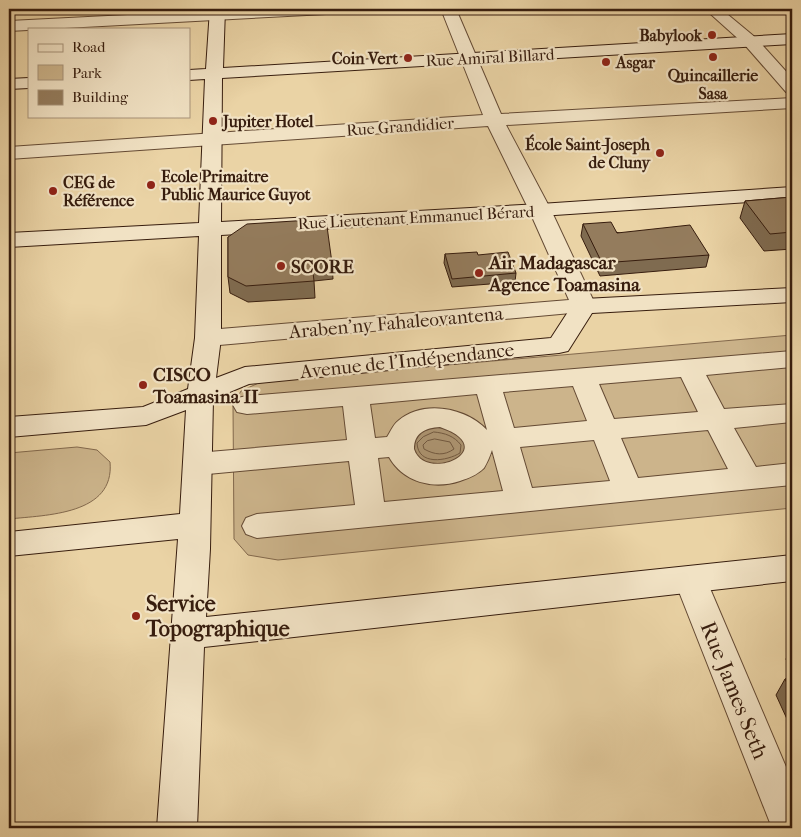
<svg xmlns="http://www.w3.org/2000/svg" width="801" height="837" font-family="'IM FELL French Canon',serif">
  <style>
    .green { fill: #ccb48b; stroke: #82684c }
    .water { fill: #ad9572; stroke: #7e654a }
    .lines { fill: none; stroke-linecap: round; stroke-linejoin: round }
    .shore { stroke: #725940; stroke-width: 1 }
    .street-casing { stroke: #644a34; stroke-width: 2 }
    .secondary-casing { stroke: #371d0e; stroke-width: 2 }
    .street { fill: #f1e2c4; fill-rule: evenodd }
    .secondary { fill: #f1e2c4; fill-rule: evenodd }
    .wall { fill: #7f6b50; stroke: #371d0e }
    .building { fill: #947c5d; stroke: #371d0e }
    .poi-dot { fill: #8f2418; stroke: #f1e2c4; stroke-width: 2 }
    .labels { text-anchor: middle; stroke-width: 4.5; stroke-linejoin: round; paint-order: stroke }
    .far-poi-label { font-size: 16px; font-weight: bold; fill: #371d0e; stroke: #f1e2c4; text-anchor: start }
    .far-street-label { font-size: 16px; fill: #371d0e; stroke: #f1e2c4 }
    .poi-label { font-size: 19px; font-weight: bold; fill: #371d0e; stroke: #f1e2c4; text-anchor: start }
    .street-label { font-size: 19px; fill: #371d0e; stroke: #f1e2c4 }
    .near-poi-label { font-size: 22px; font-weight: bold; fill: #371d0e; stroke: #f1e2c4; text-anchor: start }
    .near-street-label { font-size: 22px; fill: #371d0e; stroke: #f1e2c4 }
  </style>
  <rect width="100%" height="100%" fill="#ead3a5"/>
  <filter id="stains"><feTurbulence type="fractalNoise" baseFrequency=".004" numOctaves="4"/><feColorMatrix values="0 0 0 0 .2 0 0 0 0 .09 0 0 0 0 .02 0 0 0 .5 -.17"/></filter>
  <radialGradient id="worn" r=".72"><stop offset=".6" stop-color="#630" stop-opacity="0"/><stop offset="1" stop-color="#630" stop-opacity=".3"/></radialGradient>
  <path class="green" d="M792,335V508L278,560L248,555L234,539L233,405L241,391L263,381Z
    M77,447L97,450L110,462C115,515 46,515 9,519V453Z"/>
  <path class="water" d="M434,427C449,429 457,431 466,444L465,455C449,468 432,467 415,458L412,439L421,431Z"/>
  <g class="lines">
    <path class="shore" d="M434,432C445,433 454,436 461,445L460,453C447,461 418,466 417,443L423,437Z
      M435,439L450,442L454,449C444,456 435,455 424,449L423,445L427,441Z"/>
    <defs>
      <path id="street" d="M246,9H334L331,12L326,14L9,31V21Z
        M441,9H456L501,114L792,98V108L506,125L551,210L596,306L593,311L208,346L199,344L195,338L199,332L208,330L569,300L529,210L488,126L9,159V147L483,115Z
        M705,9H721L756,38L792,78V93L786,92L744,44Z
        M792,351V367L706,375L724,409L792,404V422L734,428L756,467L792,463V485L257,538L246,534L242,526L246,518L257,514L355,505L349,461L197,475L187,471L183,464L187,457L197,453L347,440L343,406L247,414L237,412L233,405L237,398L247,396ZM681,377L698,412L614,419L599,384ZM573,386L587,421L514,428L503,392ZM477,394L487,430C466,408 424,399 398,421C393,425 391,431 387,437L375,438L370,404ZM440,427C504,449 425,484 414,449C414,433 425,428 440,427ZM708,430L728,469L638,478L621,438ZM594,440L610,481L532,488L520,447ZM492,450L503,491L384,502L378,458L389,457C403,482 433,490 460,481C469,478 477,475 484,468C487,463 490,456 492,450Z
        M690,566L701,570L706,579L792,781V828H772L674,579L679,570Z"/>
      <path id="secondary" d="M210,9H225L223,68L792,34V44L222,78L221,222L540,204L792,187V199L540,216L221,235V338L216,378L245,367L551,338L575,301L584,299L792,288V302L592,313L568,351L559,353L249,384L213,399L210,549L206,617L792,555V581L204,647L197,828H157L178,539L9,556V532L180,514L186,410L146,425L9,437V417L143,407L188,389L195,338L199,236L9,247V233L199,223L205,79L189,80V70L206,69Z
        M29,78V88L9,89V79Z"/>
    </defs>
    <use href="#street" class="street-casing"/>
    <use href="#secondary" class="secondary-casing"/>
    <use href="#street" class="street"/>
    <use href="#secondary" class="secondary"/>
  </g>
  <path class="wall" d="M792,197V249L764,251L740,218L745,201Z
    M583,224L709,255L706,267L600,276L581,236Z
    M228,237L332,263L333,279L314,281L315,298L248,302L230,293L228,277Z
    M445,254L516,273L515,282L452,287L444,263Z
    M792,647V674L786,659Z
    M792,678V730L776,695L785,679Z"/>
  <path class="building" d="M792,197V232L770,234L745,201Z
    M326,219L332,263L312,264L314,281L246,286L228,277V237L247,224Z
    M611,222L617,233L690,225L709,255L602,263L583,224Z
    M477,252L478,255L508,252L516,273L452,279L445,254Z
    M792,678V694L785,679Z"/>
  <g class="poi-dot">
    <circle cx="712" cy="35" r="5"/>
    <circle cx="713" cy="57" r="5"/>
    <circle cx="408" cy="58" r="5"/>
    <circle cx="606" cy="62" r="5"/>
    <circle cx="213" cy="121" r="5"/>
    <circle cx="660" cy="153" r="5"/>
    <circle cx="151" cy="185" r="5"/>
    <circle cx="53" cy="191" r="5"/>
    <circle cx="281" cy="266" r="5"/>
    <circle cx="479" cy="273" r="5"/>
    <circle cx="143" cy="385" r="5"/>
    <circle cx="136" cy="616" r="5"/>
  </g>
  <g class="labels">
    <g class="far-poi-label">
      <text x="702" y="41" text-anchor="end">Babylook</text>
      <text x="398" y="64" text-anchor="end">Coin Vert</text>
      <text x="616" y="68">Asgar</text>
      <text x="713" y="81" text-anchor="middle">Quincaillerie<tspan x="713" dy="18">Sasa</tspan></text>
      <text x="223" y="127">Jupiter Hotel</text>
      <text x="650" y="150" text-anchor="end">École Saint-Joseph<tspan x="650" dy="18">de Cluny</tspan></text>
      <text x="161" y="182">Ecole Primaitre<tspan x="161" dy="18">Public Maurice Guyot</tspan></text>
      <text x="63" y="188">CEG de<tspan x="63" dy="18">Référence</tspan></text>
    </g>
    <g class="far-street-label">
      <text transform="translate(490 57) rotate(-3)" y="6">Rue Amiral Billard</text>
      <text transform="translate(400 126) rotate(-4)" y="6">Rue Grandidier</text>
      <text transform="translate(416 217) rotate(-3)" y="6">Rue Lieutenant Emmanuel Bérard</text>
    </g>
    <g class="poi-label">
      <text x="489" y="269">Air Madagascar<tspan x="489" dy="22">Agence Toamasina</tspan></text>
      <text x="291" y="273">SCORE</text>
      <text x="153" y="381">CISCO<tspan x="153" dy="22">Toamasina II</tspan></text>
    </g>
    <g class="street-label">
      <text transform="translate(396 322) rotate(-5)" y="7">Araben'ny Fahaleovantena</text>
      <text transform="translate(407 360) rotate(-6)" y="7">Avenue de l'Indépendance</text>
    </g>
    <g class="near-poi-label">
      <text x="146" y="611">Service<tspan x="146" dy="25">Topographique</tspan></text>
    </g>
    <g class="near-street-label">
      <text transform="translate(735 690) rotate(68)" y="8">Rue James Seth</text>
    </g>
  </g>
  <rect width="801" height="837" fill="none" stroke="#ead3a5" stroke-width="30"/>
  <rect x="10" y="10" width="781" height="817" fill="none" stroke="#371d0e" stroke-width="2.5"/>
  <rect x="15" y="15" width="771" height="807" fill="none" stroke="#371d0e"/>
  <rect x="28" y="28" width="162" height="90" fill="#f1e2c4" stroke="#a7937b"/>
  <rect x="38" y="44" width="25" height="8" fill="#f1e2c4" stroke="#a7937b"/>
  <text x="72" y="52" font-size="15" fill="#371d0e">Road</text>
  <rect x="38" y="65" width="25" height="15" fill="#ccb48b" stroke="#a7937b"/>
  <text x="72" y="78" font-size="15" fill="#371d0e">Park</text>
  <rect x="38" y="90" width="25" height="15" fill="#947c5d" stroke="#a7937b"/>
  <text x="72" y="102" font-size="15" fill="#371d0e">Building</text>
  <rect width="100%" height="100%" filter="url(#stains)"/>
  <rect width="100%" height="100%" fill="url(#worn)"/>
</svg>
